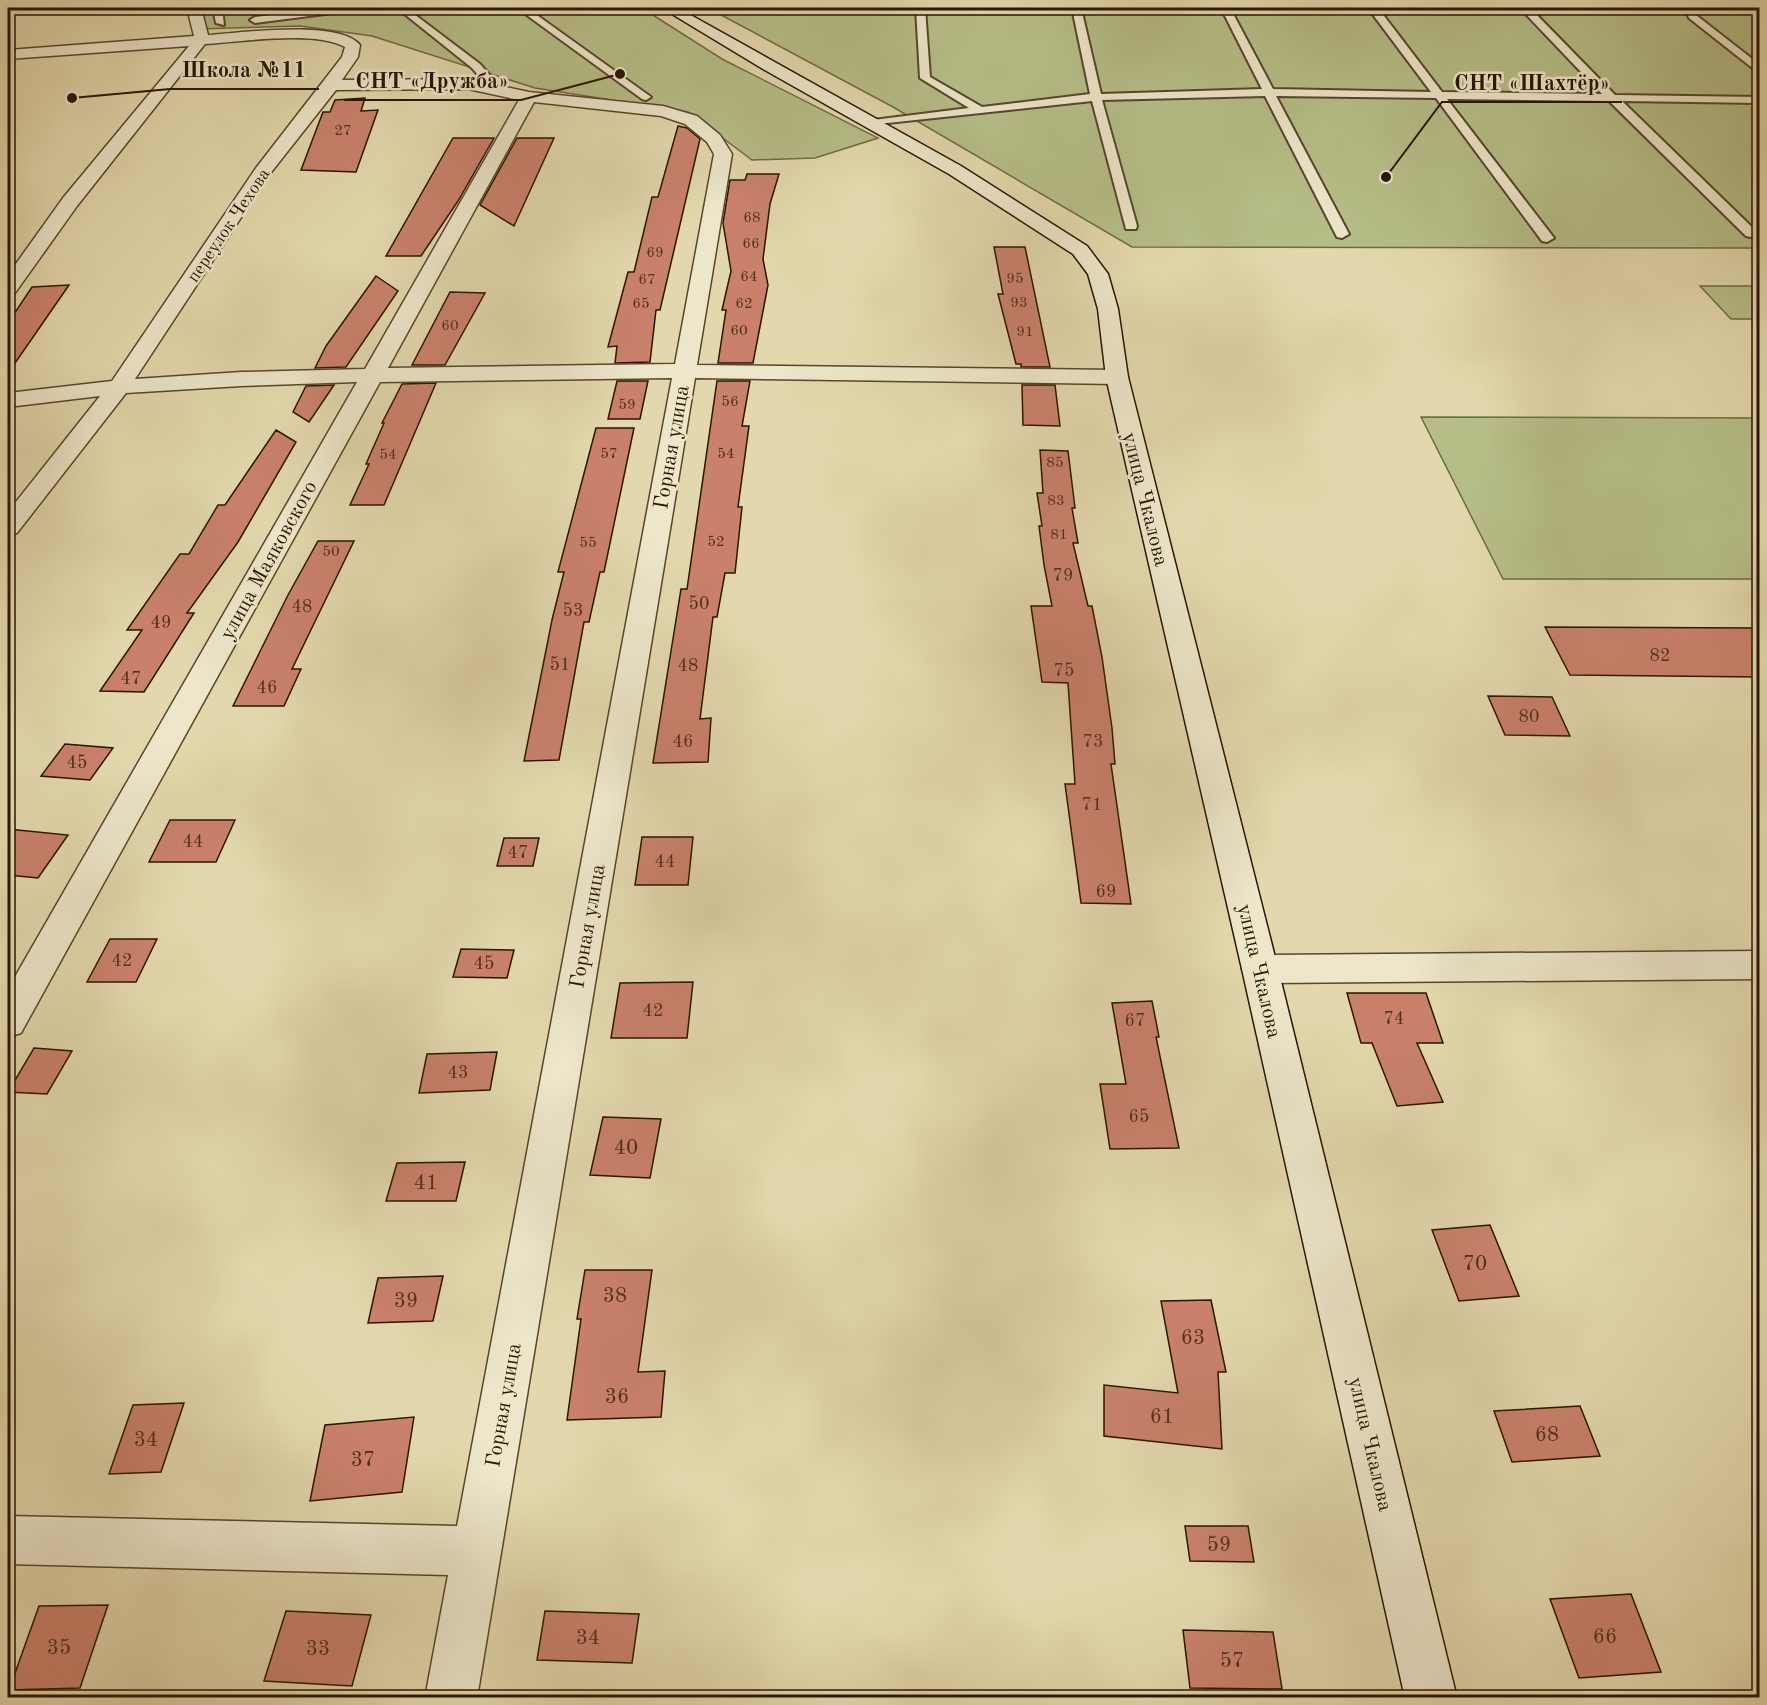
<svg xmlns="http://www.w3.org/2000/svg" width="1767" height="1705" font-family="'Old Standard TT',serif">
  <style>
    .green { fill: #b6be88; stroke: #6f6a44; stroke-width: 1.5 }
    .building { fill: #ca816c; stroke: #281500; stroke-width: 1.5 }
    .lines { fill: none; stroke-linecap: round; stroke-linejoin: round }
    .service-casing { stroke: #57462b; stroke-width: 4 }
    .minor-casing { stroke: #57462b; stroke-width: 3 }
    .secondary-casing { stroke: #281500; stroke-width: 3 }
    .service { fill: #ede6ca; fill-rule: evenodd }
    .minor { fill: #ede6ca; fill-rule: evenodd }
    .secondary { fill: #ede6ca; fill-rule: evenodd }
    .labels { text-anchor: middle; stroke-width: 5; stroke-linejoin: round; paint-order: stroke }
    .far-number-label { font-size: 15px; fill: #50301b }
    .far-street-label { font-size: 18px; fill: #281500; stroke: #ede6ca }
    .number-label { font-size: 18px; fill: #50301b }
    .street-label { font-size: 21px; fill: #281500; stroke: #ede6ca }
    .near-number-label { font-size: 21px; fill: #50301b }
    .leader { fill: none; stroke: #281500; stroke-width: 2 }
    .callout-dot { fill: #281500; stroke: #ede6ca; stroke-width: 2 }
    .callout-label { font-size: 22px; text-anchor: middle; font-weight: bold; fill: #281500; stroke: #ede6ca; stroke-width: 5; stroke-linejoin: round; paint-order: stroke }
  </style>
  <rect width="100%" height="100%" fill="#e3d8ad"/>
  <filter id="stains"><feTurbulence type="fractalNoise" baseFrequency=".00333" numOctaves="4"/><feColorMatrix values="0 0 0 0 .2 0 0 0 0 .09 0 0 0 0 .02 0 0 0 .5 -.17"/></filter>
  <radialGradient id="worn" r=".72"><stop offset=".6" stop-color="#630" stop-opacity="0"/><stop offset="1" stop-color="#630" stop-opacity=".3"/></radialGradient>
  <path class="green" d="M194,8H642L722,59L878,138L815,158L752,160L688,112L535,88L372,36L300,26L198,29Z
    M708,8H1759V248L1132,247L893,107Z
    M1700,286H1759V319H1731Z
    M1421,417L1759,418V579H1503Z"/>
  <path class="building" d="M365,98L361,111L378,110L356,172L301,170L323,112H330L335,100Z
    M678,126L687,128L700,139L660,310H656L650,362L615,363L617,346L608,347L628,272H634L652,197H658Z
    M453,138H494L458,201L421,256H386Z
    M517,138H554L514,226L480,205Z
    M747,174H779L770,204L763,259L768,285L753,363H718L726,310H722L731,271L723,223L730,180H745Z
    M994,247H1025L1050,367H1021V364H1016L998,294H1003Z
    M376,276L398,291L346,367L315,368L326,346Z
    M69,285L31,340L8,373V323L32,287Z
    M450,292L485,293L445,365H412Z
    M617,381H648L640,419H608Z
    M717,381H750L742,426H749L738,507H742L735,573H725L717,617H713L700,719L711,718L708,762L653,763L681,589H687Z
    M436,383L384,505H350L369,464H366L384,423H382L402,384Z
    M334,385L309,422L293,412L306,386Z
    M1022,385H1055L1060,426L1023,425Z
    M596,428H634L604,572H600L589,622H584L559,760L524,761L552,620L564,572H558Z
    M276,430L296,442L238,542L187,613H194L144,692L100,691L142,630H127L180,554H189L218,505H225Z
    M1040,450L1068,451L1075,508H1072L1078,543H1073L1088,606H1092L1102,657L1112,728L1115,764H1111L1131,904L1081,903L1065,784H1075L1068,683L1042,682L1031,606H1052L1044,565L1039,526H1042L1037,493H1043Z
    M318,541H354L292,669H301L284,706H233L288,595Z
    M1545,627L1760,628V677L1570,675Z
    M1488,696L1552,697L1570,736L1505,735Z
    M65,744L113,748L90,780L41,776Z
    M170,820H235L216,862H149Z
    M8,829L68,835L38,878L8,875Z
    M642,837H693L688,885H635Z
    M504,838H539L533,866H497Z
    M110,939H157L136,982H87Z
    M461,949L514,950L507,978L453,977Z
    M693,982L687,1038H611L620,983Z
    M1347,993H1426L1443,1043H1417L1443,1102L1397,1106L1372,1043H1361Z
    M1152,1001L1159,1037H1156L1179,1148L1110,1149L1100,1084H1126L1112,1003Z
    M34,1048L72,1051L47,1094L8,1092Z
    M497,1052L490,1090L419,1093L427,1054Z
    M603,1117L661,1119L650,1178L590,1175Z
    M465,1162L456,1201H386L397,1163Z
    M1490,1225L1519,1296L1459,1301L1432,1230Z
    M585,1270H652L638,1372L665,1371L661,1417L567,1420L581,1319H577Z
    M443,1276L433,1321L368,1323L378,1278Z
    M1211,1300L1226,1372H1218L1222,1449L1104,1436V1385L1178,1393L1161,1301Z
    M184,1403L161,1472L109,1474L133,1405Z
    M1580,1406L1600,1456L1512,1462L1494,1411Z
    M414,1417L402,1492L310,1501L325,1425Z
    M1185,1526H1248L1254,1562L1190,1561Z
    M1631,1594L1661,1672L1579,1678L1550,1599Z
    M108,1605L80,1688L9,1690L39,1606Z
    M286,1611L371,1615L352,1686L264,1681Z
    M545,1611L639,1614L632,1663L537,1660Z
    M1183,1630L1273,1632L1282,1689L1190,1688Z"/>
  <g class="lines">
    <defs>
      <path id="service" d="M213,8H222L224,25L216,23Z
        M330,8H353L348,11L255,23L250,20L255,17Z
        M397,8H406L480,64L501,88V92H493L472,68Z
        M517,8H527L651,97L646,100L642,99Z
        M916,8H925L930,77L982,107L1090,94L1072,8H1081L1101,94L1262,89L1221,8H1230L1273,89L1431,92L1368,8H1378L1442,92L1602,94L1520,8H1530L1615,95L1760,97V103L1622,101L1758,233L1751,237L1746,236L1609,101L1447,99L1554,238L1547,242L1542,241L1436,98L1276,96L1349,234L1342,238L1337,237L1265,96L1102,100L1137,226L1136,229H1126L1092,101L869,125V121L873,120L969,108L920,78Z
        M1685,8H1693L1696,15L1760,65V74L1689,18Z
        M1744,8H1760V12L1746,10Z"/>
      <path id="minor" d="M187,8H201L208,35C241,33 339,19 360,45L358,57L342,80L468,79L529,92L663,106L697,116L720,135L732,154L697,365L1117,370L1125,372L1128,377L1125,382L1117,384L695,378L477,1698H425L448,1575L8,1564V1516L457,1526L672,378L380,382L21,1033L8,1037V989L357,382L241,386L126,393L17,533L8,536V512L100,396L8,407V393L112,381L256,168L342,57L345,47C315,30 241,42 205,44L77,206L15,293L8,295V275L63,198L189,46L8,59V50L194,36ZM468,89L519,100L365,369L241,372L135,379L269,175L336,90ZM534,102L661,116L685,124L707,142L714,154L675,364L388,368Z
        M1760,951V979L1260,983L1247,979L1242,969L1247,959L1260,955Z"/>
      <path id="secondary" d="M662,8H678L961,166L1087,246L1108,274L1118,309L1128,377L1278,969L1457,1698H1405L1242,969L1106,377L1098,309L1088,274L1073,254L949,174L763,69Z"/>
    </defs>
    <use href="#service" class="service-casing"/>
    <use href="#minor" class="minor-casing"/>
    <use href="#secondary" class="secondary-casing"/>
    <use href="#service" class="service"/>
    <use href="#minor" class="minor"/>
    <use href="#secondary" class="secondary"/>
  </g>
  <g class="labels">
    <g class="far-number-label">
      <text x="343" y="135">27</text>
      <text x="752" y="222">68</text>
      <text x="751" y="248">66</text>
      <text x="655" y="257">69</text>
      <text x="749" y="281">64</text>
      <text x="1015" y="283">95</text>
      <text x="647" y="284">67</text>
      <text x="1019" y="307">93</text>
      <text x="641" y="308">65</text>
      <text x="744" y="308">62</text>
      <text x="450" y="330">60</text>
      <text x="739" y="335">60</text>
      <text x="1025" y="336">91</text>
      <text x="730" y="406">56</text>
      <text x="627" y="409">59</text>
      <text x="609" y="458">57</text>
      <text x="726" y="458">54</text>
      <text x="388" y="459">54</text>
      <text x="1055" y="467">85</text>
      <text x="1056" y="505">83</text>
      <text x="1059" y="539">81</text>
      <text x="716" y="546">52</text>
      <text x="588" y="547">55</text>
      <text x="331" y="556">50</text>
    </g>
    <g class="far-street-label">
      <text transform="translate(228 225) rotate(-56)" y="6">переулок Чехова</text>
    </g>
    <g class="number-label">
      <text x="1063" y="581">79</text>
      <text x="699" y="609">50</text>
      <text x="302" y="612">48</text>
      <text x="573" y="616">53</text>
      <text x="161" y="628">49</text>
      <text x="1660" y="661">82</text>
      <text x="560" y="670">51</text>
      <text x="688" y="671">48</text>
      <text x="1064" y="676">75</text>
      <text x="131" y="684">47</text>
      <text x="267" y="693">46</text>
      <text x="1529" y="722">80</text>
      <text x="683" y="747">46</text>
      <text x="1093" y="747">73</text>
      <text x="77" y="768">45</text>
      <text x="1092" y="810">71</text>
      <text x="193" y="847">44</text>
      <text x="518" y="858">47</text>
      <text x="665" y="867">44</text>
      <text x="1106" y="897">69</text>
      <text x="122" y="966">42</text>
      <text x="484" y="969">45</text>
      <text x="653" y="1016">42</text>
      <text x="1394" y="1024">74</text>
      <text x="1135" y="1026">67</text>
      <text x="458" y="1078">43</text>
      <text x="1139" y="1122">65</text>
    </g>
    <g class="street-label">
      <text transform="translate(671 447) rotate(-80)" y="7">Горная улица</text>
      <text transform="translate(1146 499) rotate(76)" y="7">улица Чкалова</text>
      <text transform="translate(268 560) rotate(-61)" y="7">улица Маяковского</text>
      <text transform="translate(587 926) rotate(-80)" y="7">Горная улица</text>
      <text transform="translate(1260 971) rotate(77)" y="7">улица Чкалова</text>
      <text transform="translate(503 1405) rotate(-80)" y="7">Горная улица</text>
      <text transform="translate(1371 1444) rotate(77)" y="7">улица Чкалова</text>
    </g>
    <g class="near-number-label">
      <text x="626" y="1154">40</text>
      <text x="426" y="1189">41</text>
      <text x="1475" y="1270">70</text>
      <text x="615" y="1302">38</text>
      <text x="406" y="1307">39</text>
      <text x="1193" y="1344">63</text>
      <text x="617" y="1403">36</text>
      <text x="1162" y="1423">61</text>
      <text x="1547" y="1441">68</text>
      <text x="146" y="1446">34</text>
      <text x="363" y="1466">37</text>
      <text x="1219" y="1551">59</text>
      <text x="1605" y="1643">66</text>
      <text x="588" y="1644">34</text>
      <text x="59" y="1654">35</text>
      <text x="318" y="1655">33</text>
      <text x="1232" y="1667">57</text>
    </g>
  </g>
  <path class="leader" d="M72 98L170 89H319M620 74L521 100H344M1386 177L1442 102H1622"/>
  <g class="callout-dot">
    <circle cx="72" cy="98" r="6"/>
    <circle cx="620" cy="74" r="6"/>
    <circle cx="1386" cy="177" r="6"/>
  </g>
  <g class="callout-label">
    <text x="244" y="77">Школа №11</text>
    <text x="432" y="88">СНТ «Дружба»</text>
    <text x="1532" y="90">СНТ «Шахтёр»</text>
  </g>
  <rect width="1767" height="1705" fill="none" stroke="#e3d8ad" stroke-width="30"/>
  <rect x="9" y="9" width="1749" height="1687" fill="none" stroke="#281500" stroke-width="3"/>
  <rect x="15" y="15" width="1737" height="1675" fill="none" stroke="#281500" stroke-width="1.5"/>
  <rect width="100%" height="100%" filter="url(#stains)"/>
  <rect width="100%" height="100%" fill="url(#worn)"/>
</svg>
